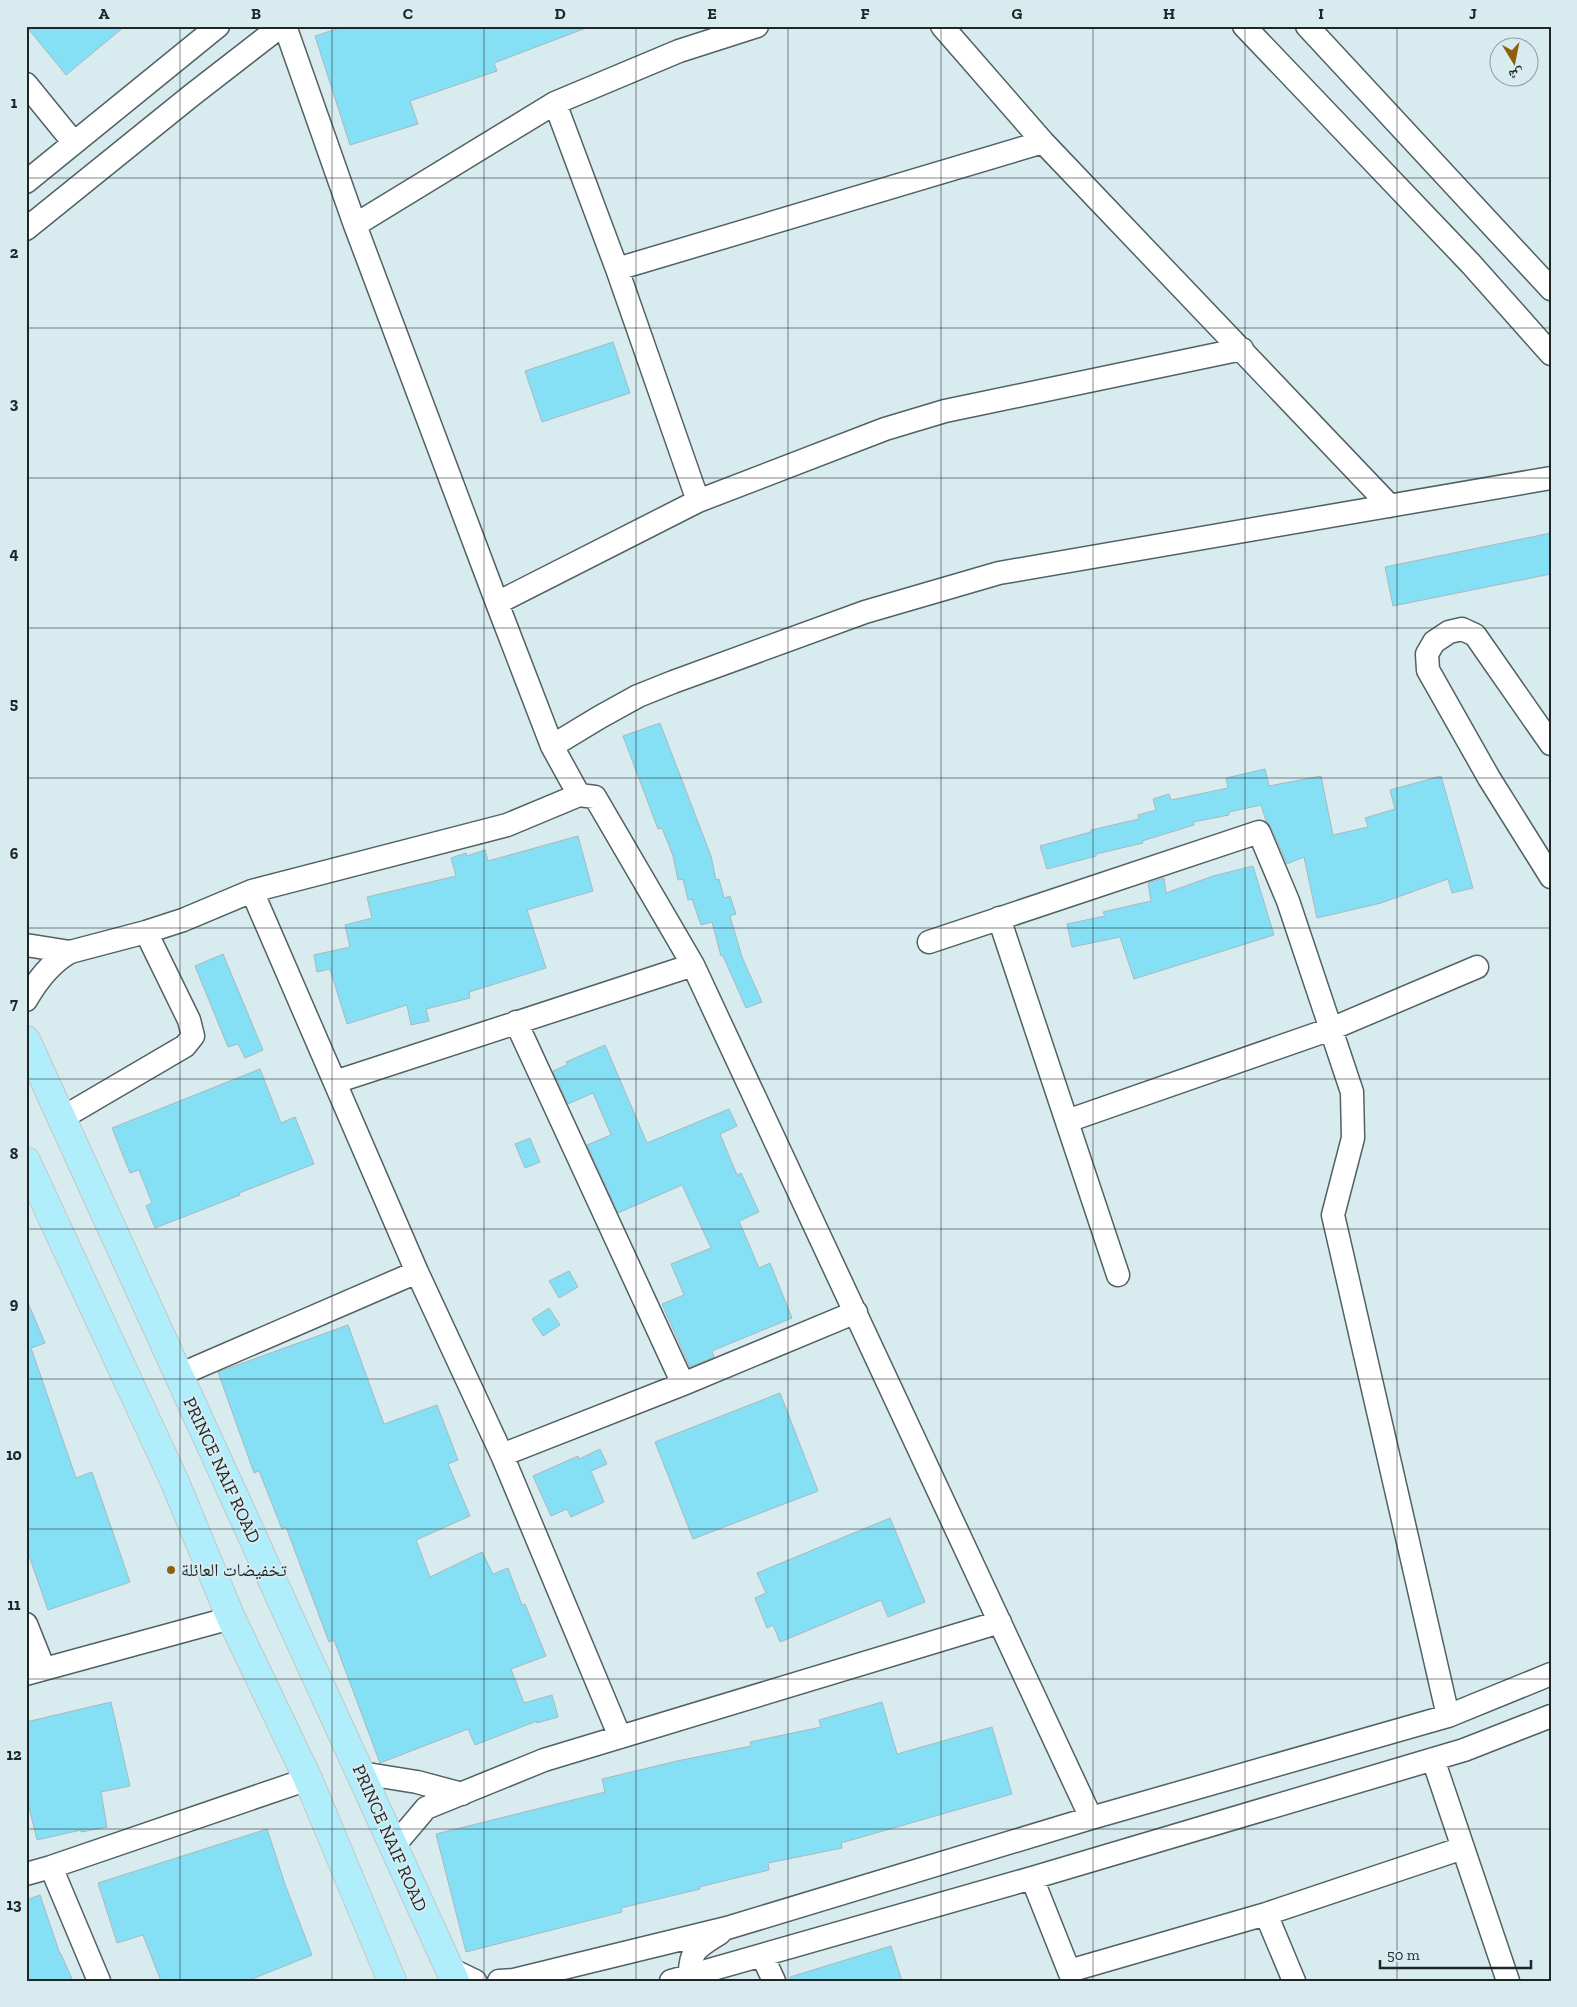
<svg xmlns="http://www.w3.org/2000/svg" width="1577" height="2007" font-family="'Zilla Slab','Noto Naskh Arabic',serif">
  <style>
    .building { fill: #85e0f6; stroke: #a8b9be }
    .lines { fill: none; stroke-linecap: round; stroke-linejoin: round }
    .minor-casing { stroke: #516165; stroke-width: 25 }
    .major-casing { stroke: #c5c7c7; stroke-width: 30 }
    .minor { stroke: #fff; stroke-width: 22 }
    .major { stroke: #b0eefc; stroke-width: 28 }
    .grid { fill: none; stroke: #1f2628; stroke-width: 1; stroke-opacity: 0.55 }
    .poi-dot { fill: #8f600a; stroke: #d8ebef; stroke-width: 2 }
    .labels { text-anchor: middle; stroke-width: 4; stroke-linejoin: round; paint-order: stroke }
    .street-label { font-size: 18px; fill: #1f2628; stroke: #d8ebef }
    .poi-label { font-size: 18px; fill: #1f2628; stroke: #d8ebef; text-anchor: start }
    .neatline { fill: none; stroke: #1f2628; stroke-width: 2 }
    .grid-label { font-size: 16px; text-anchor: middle; font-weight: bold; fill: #1f2628 }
  </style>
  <rect width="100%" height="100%" fill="#d8ebef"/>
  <path class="building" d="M26,26H125L66,75Z
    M346,26H586V28L494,63L497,71L410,101L418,124L350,145L315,36Z
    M613,342L630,393L542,422L525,371Z
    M1551,533V574L1393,606L1385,567Z
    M660,723L711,856L716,880L719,879L724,898L730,896L736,914L730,916L742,957L762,1002L746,1008L723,956H721L712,922L701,925L692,899L688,900L683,879L678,880L673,856L662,828L658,829L623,736Z
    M1265,769L1269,786L1321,776L1333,835L1368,827L1365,818L1395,809L1390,790L1441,776L1473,888L1452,893L1448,879L1381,903L1317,918L1304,857L1287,864L1271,827L1266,821L1261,805L1229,812V815L1193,822L1194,825L1142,841L1143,843L1096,854V856L1047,869L1040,846L1091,832V830L1139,819L1138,815L1156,810L1153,799L1169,794L1171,800L1228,788L1226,778Z
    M578,836L593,891L527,910L546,968L469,992L470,998L426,1009L429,1021L411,1025L407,1005L347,1024L330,969L317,972L314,955L350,947L345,925L372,918L367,897L456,876L451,858L466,853L467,856L485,850L488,861Z
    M1253,866L1274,935L1134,979L1120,937L1072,947L1067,924L1105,916L1103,912L1151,901L1148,883L1164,878L1166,893L1213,876Z
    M223,954L263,1050L245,1058L238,1044L228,1047L195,966Z
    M605,1045L647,1143L729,1109L737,1126L720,1134L737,1175L741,1173L759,1212L739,1221L759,1268L770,1263L792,1318L712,1351L714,1357L690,1367L662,1304L684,1295L671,1264L711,1248L682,1185L618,1213L587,1145L611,1135L593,1093L568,1104L553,1071L567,1065L566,1062Z
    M260,1069L281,1123L295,1117L314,1164L239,1193L240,1195L155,1228L146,1206L152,1203L139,1170L130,1173L112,1128Z
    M530,1138L540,1162L525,1168L515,1144Z
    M569,1271L578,1287L559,1298L549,1281Z
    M26,1298L45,1343L31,1348L76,1478L92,1472L130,1582L48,1610L26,1547Z
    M549,1308L560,1325L543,1336L532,1319Z
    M348,1325L384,1424L437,1405L458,1460L448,1464L470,1516L416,1540L430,1577L482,1552L493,1574L508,1568L522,1605L525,1604L546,1656L511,1669L524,1703L552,1695L558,1717L537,1723V1721L475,1745L468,1729L380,1763L334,1640L329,1642L286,1527L282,1529L259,1471L254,1473L218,1372Z
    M780,1393L818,1491L693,1539L655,1442Z
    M600,1449L607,1464L591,1471L604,1502L571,1517L567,1509L551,1516L533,1476L578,1456L579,1459Z
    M890,1518L925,1602L888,1617L881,1600L780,1642L773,1625L767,1628L755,1598L766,1593L757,1573Z
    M111,1702L130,1786L101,1792L107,1827L81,1832V1830L37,1840L26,1795V1722Z
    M882,1702L897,1754L992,1727L1012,1794L841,1843L842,1848L768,1863L769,1870L699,1887L700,1889L621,1908L622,1912L466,1952L436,1834L605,1792L602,1779L677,1761L751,1746L750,1742L821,1727L819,1720Z
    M267,1829L286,1887L312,1955L247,1981H161L143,1935L117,1943L98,1883Z
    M40,1895L60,1954H61L73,1981H26V1900Z
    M891,1946L902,1981H791L790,1977Z"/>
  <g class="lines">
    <defs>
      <path id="minor" d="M285,26L355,225L497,603L552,746L579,795
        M942,26L1043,142L1390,506
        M1244,26L1471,264L1551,354
        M1307,26L1551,289
        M26,84L74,143
        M555,103L617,269L698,501L885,429L945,411L1242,349
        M26,182L218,26
        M355,225L555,103L679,51L757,26
        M26,229L192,95L281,26
        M617,269L1043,142
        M497,603L698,501
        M1551,744L1475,635L1462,629L1449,632L1434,642L1427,654L1428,670L1489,778L1551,877
        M552,746L600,717L638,696L673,682L865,612L999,573L1551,478
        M252,891L417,1272L502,1455L620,1737
        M999,918L1118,1275
        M929,942L1259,832L1288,901L1352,1092L1353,1138L1333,1215L1448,1716
        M26,945L70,952
        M26,1000C37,981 50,963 70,952L146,932L183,920L252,891L507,825L579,795L595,797L693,965L1091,1818
        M516,1022L683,1384
        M335,1082L693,965
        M62,1118L185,1046L193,1036L189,1020L146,932
        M1067,1121L1331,1029L1477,967
        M179,1375L417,1272
        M502,1455L683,1384L856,1312
        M26,1624L44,1669
        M26,1674L231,1618
        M1433,1759L1508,1981
        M361,1773L417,1782L462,1794
        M393,1847L426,1808L544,1760L1000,1622
        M51,1867L99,1981
        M26,1874L51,1867L308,1779
        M1032,1878L1073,1981
        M1266,1914L1294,1981
        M762,1955L774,1981
        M450,1969L475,1981
        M1069,1971L1266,1914L1463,1848
        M690,1976C689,1949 700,1946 720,1933
        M499,1981L514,1980L727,1928L1091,1818L1448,1716L1551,1674
        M671,1981L1032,1878L1464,1750L1551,1716"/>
      <path id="major" d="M26,1040L455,1981
        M26,1161L174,1480L231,1618L308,1779L392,1981"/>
    </defs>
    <use href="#minor" class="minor-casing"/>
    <use href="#major" class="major-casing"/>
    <use href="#minor" class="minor"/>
    <use href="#major" class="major"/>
  </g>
  <path class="grid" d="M180,26V1981M332,26V1981M484,26V1981M636,26V1981M788,26V1981M941,26V1981M1093,26V1981M1245,26V1981M1397,26V1981M26,178H1551M26,328H1551M26,478H1551M26,628H1551M26,778H1551M26,928H1551M26,1079H1551M26,1229H1551M26,1379H1551M26,1529H1551M26,1679H1551M26,1829H1551"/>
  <circle class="poi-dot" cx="171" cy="1570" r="5"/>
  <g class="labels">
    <g class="street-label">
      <text transform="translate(222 1470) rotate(65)" y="6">PRINCE NAIF ROAD</text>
      <text transform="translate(390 1838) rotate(66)" y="6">PRINCE NAIF ROAD</text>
    </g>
    <g class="poi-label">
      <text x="181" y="1576">تخفيضات العائلة</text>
    </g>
  </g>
  <rect width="1577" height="2007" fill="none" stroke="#d8ebef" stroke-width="55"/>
  <g transform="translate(1514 62) rotate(170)"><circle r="24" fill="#d8ebef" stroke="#8e9c9f"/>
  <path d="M0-4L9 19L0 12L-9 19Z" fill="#8f600a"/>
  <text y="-8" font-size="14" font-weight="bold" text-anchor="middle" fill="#1f2628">ش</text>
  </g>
  <path d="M1380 1960v8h151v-8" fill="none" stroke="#1f2628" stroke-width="2.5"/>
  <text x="1387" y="1960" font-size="15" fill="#1f2628" stroke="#d8ebef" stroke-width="4" paint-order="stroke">50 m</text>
  <rect x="28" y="28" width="1522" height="1952" class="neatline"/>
  <g class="grid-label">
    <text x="104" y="19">A</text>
    <text x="256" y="19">B</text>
    <text x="408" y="19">C</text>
    <text x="560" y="19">D</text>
    <text x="712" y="19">E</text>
    <text x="865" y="19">F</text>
    <text x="1017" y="19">G</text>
    <text x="1169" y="19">H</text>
    <text x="1321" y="19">I</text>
    <text x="1473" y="19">J</text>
    <text x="14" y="108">1</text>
    <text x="14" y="258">2</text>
    <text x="14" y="409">3</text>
    <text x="14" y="559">4</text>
    <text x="14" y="709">5</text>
    <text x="14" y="859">6</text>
    <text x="14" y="1009">7</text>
    <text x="14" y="1159">8</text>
    <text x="14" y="1309">9</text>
    <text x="14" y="1460">10</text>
    <text x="14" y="1610">11</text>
    <text x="14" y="1760">12</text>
    <text x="14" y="1910">13</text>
  </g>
</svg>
